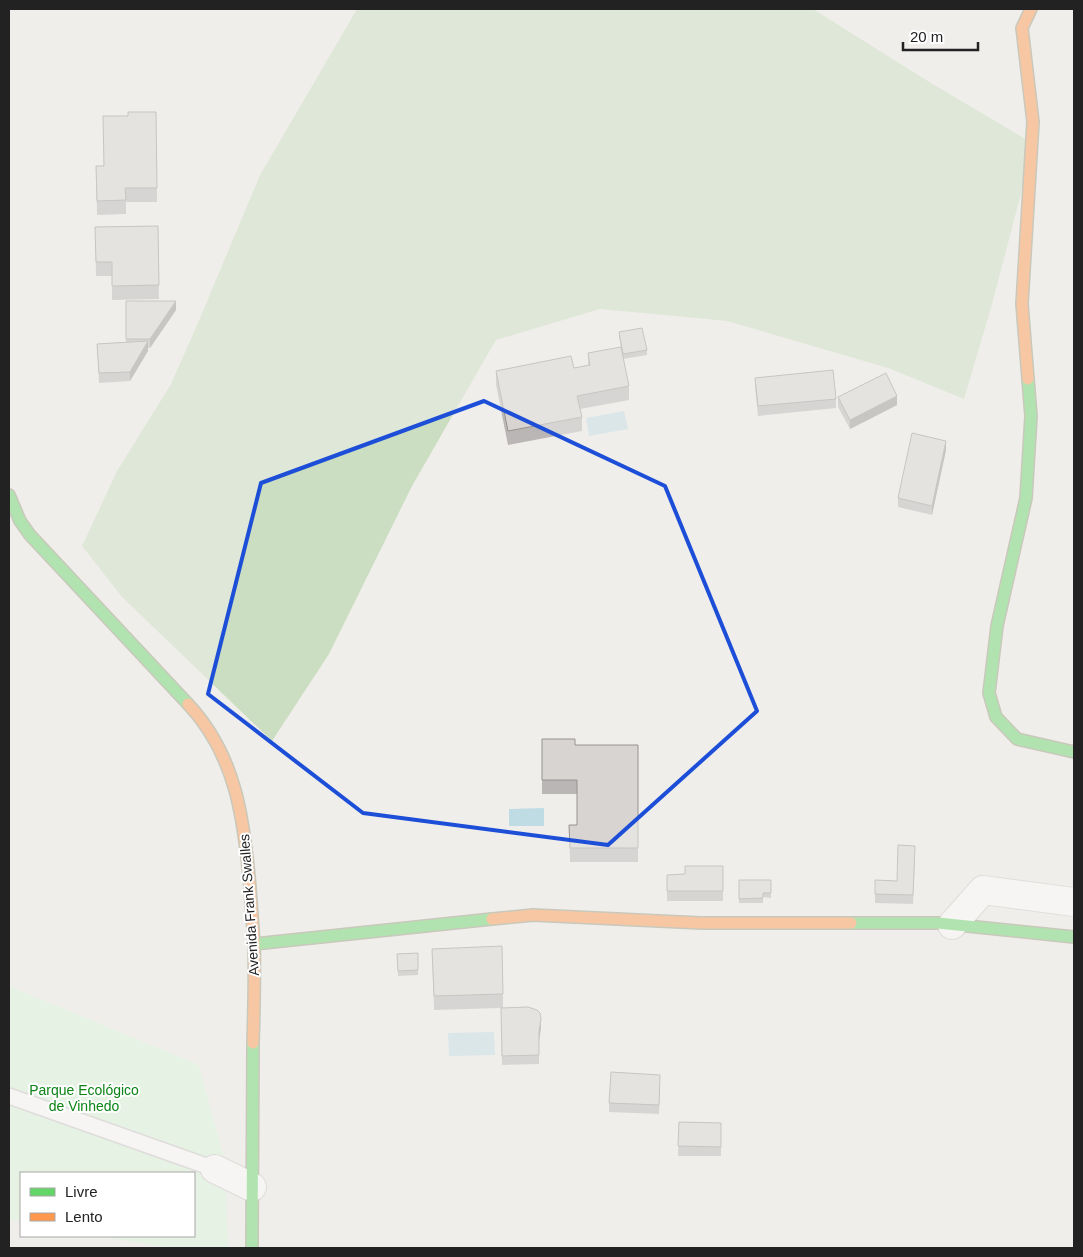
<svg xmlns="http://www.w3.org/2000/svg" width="1083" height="1257" font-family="Helvetica,sans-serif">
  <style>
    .forest { fill: #cbdec1 }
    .park { fill: #daf5da }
    .water { fill: #bfdbe3 }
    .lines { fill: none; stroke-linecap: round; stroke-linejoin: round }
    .lane-casing { stroke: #c9c8c7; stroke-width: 18 }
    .street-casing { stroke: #c9c8c7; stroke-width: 30 }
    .fast-casing { stroke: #999a82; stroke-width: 14 }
    .slow-casing { stroke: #999a82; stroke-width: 14 }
    .lane { stroke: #fdfcfc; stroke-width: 15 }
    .street { stroke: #fdfcfc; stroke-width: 28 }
    .fast { stroke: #63d668; stroke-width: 11 }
    .slow { stroke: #ff974d; stroke-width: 11 }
    .wall { fill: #b9b6b5 }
    .shaded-wall { fill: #969493 }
    .building { fill: #d7d4d2; stroke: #969493 }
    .marked { fill: none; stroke: #1d4ed8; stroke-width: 4; stroke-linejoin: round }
    .labels { text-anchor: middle; stroke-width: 4; stroke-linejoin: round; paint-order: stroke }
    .street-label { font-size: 14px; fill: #222; stroke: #fff }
    .park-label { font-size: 14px; fill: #0c8416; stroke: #fff }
  </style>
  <rect width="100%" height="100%" fill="#f0eeeb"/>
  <path class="forest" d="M357,9H813L931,83L1034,144L991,308L964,399L888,368L727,321L600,309L496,340L412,486L329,654L272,741L122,597L82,546L117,471L171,384L200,318L260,175Z"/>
  <path class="park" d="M9,986L199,1065L227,1169L226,1192L228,1248H170L99,1236H194V1173H21V1222L9,1220Z"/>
  <path class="water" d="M624,411L628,429L589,436L586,418Z
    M544,808V826H509V809Z
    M494,1032L495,1055L449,1056L448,1033Z"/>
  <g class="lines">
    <defs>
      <path id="lane" d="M9,1096L215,1169"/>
      <path id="street" d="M952,925L983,890L1074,902
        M215,1169L252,1187"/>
      <path id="fast" d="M1028,379L1031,416L1026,498L997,626L989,693L996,717L1017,739L1074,752
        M9,495L20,521L30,535L188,704
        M851,923H938L1074,937
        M254,944L492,919
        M252,1248L253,1043"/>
      <path id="slow" d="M1028,379L1022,304L1033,122L1022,28L1031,9
        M188,704C236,755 244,819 250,887C251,906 253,925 254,944C255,977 254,1010 253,1043
        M492,919L533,915L701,923H851"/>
    </defs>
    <use href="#lane" class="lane-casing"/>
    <use href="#street" class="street-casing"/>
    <use href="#fast" class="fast-casing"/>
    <use href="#slow" class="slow-casing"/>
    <use href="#lane" class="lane"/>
    <use href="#street" class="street"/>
    <use href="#fast" class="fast"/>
    <use href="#slow" class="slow"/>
  </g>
  <path class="wall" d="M156,112L157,202H126V214L97,215L96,166H103L128,116Z
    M158,226L159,299L112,300V276H96L95,227Z
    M126,301L176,310L150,348H148V351L130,381L99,383L97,344L126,342Z
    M619,332L647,350V355L623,359L619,337Z
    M588,353L629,386V400L580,409L582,417V431L508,445L496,385V371L574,368L588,365Z
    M755,378L836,399V408L758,416L755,387Z
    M838,397L897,405L850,429L838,407Z
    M946,450L932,515L898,507V498Z
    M542,739L575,745H638V862H570L569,825H577V794H542Z
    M915,855L913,904L875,903V880L897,881Z
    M723,866V901H667V875L685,874Z
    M739,880H771V898L763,897V903H739Z
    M432,949L503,994V1008L541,1028L539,1040V1064L502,1065L501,1008L434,1010Z
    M418,953V975L398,976L397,954Z
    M660,1084L659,1114L609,1112V1103Z
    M679,1122L721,1123V1156H678Z"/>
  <path class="shaded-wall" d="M176,301V310L150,348V339Z
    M148,341V351L130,381V372Z
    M897,396V405L850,429V420Z
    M946,441V450L932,515V506Z
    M541,1019V1028L539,1041V1031Z"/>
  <path class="building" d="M128,112H156L157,188H125L126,200L97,201L96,166H104L103,116H128Z
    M158,226L159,285L112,286V262H96L95,227Z
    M126,301H176L150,339H126Z
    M642,328L647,350L623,354L619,332Z
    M148,341L130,372L99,373L97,344Z
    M621,347L629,386L577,396L582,417L508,431L496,371L571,356L574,368L590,365L588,353Z
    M833,370L836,399L758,406L755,378Z
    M886,373L897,396L850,420L838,397Z
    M912,433L946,441L932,506L898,498Z
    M542,739H575V745H638V848H570L569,825H577V780H542Z
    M898,845L915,846L913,895L875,894V880L897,881Z
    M685,866H723V891H667V875L685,874Z
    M739,880H771V893H763V898L739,899Z
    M502,946L503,994L434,996L432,949Z
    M418,953V970L398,971L397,954Z
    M528,1007L537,1010L540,1013L541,1019L539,1031V1055L502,1056L501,1008Z
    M611,1072L660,1075L659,1105L609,1103Z
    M679,1122L721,1123V1147L678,1146Z"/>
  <path d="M0 0H1083V1257H0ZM484,401L665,486L757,711L608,845L363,813L208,694L261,483Z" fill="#f0eeeb" fill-opacity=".55" fill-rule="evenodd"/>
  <path class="marked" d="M484,401L665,486L757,711L608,845L363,813L208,694L261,483Z"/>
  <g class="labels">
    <g class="street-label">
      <text transform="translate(249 905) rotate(-94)" y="5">Avenida Frank Swalles</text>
    </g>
    <g class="park-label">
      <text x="84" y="1095">Parque Ecológico<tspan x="84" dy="16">de Vinhedo</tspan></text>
    </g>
  </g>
  <rect width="1083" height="1257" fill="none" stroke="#222222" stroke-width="20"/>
  <rect x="20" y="1172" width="175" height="65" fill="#ffffff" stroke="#a7a7a7"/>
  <rect x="30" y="1188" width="25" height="8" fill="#63d668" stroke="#a7a7a7"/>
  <text x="65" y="1197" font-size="15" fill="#222222">Livre</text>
  <rect x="30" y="1213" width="25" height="8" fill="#ff974d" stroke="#a7a7a7"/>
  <text x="65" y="1222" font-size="15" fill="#222222">Lento</text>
  <path d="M903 42v8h75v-8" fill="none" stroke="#222222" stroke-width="2.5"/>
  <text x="910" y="42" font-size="15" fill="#222222" stroke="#ffffff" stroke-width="4" paint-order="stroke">20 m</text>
</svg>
